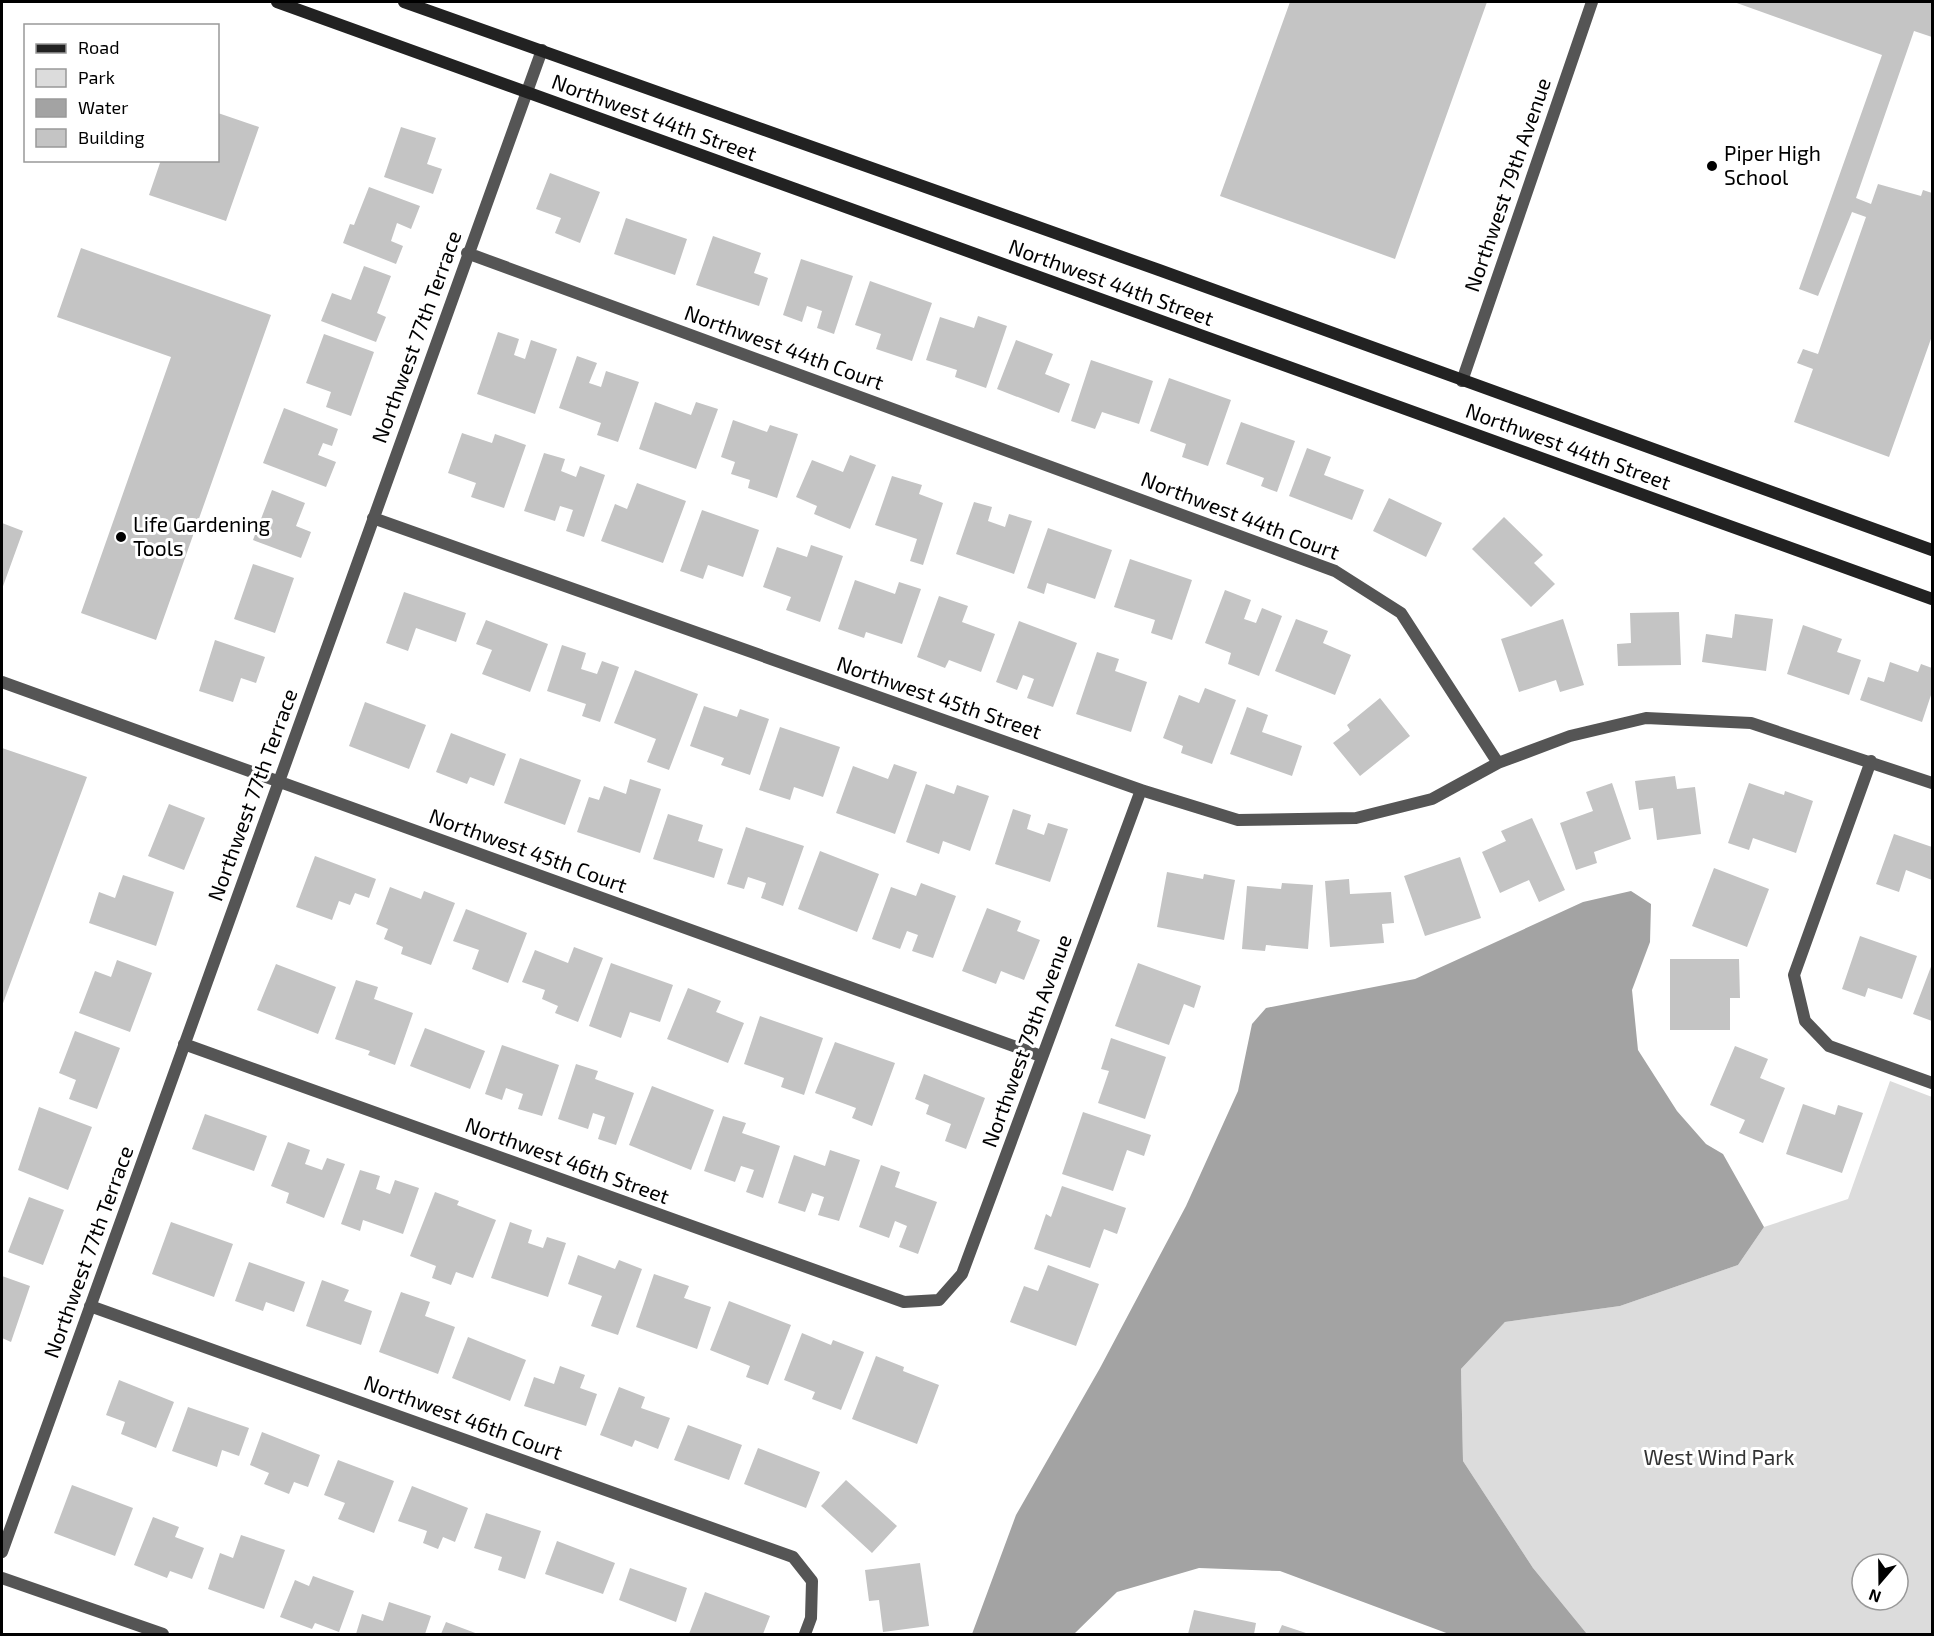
<svg xmlns="http://www.w3.org/2000/svg" width="1934" height="1636" font-family="'Exo 2',sans-serif">
  <style>
    .green { fill: #dcdcdc; fill-rule: evenodd }
    .water { fill: #a3a3a3 }
    .building { fill: #c4c4c4 }
    .lines { fill: none; stroke-linecap: round; stroke-linejoin: round }
    .street { stroke: #555; stroke-width: 12 }
    .secondary { stroke: #222; stroke-width: 12 }
    .poi-dot { fill: #000; stroke: #fff; stroke-width: 2 }
    .labels { text-anchor: middle; stroke-width: 6; stroke-linejoin: round; paint-order: stroke }
    .street-label { font-size: 21px; fill: #000; stroke: #fff }
    .poi-label { font-size: 21px; fill: #000; stroke: #fff; text-anchor: start }
    .park-label { font-size: 21px; fill: #333; stroke: #fff }
  </style>
  <rect width="100%" height="100%" fill="#fff"/>
  <path class="green" d="M1890,1081L1932,1097V1634H1587L1533,1568L1463,1461L1461,1369L1505,1322L1620,1306L1738,1265L1764,1227L1848,1199ZM1862,1564H1898V1600H1862Z"/>
  <path class="water" d="M1631,891L1651,904L1650,942L1632,990L1638,1050L1677,1111L1706,1144L1723,1154L1764,1227L1738,1265L1620,1306L1505,1322L1461,1369L1463,1461L1533,1568L1587,1634H1449L1280,1571L1199,1568L1117,1592L1074,1634H972L1016,1515L1100,1368L1186,1206L1238,1091L1252,1024L1266,1008L1415,979L1583,902Z"/>
  <path class="building" d="M1290,2H1487L1395,259L1220,196Z
    M1734,2H1932V37L1914,31L1856,198L1871,204L1878,184L1921,196L1923,190L1932,193V336L1889,457L1794,422L1813,369L1797,363L1803,349L1818,354L1866,217L1852,212L1818,296L1799,289L1882,55Z
    M218,113L259,127L226,221L149,195L161,160H218Z
    M401,127L436,138L427,164L442,169L433,194L384,177Z
    M550,173L600,192L580,243L555,233L561,218L536,209Z
    M369,187L420,206L411,229L397,223L391,241L403,246L396,264L343,243L350,224L354,225Z
    M626,218L687,239L675,275L614,254Z
    M713,236L761,253L754,273L768,278L759,306L696,285Z
    M81,248L271,315L156,640L81,613L171,357L57,317Z
    M801,259L853,276L834,334L817,328L822,311L807,306L802,322L783,315Z
    M364,266L391,276L377,313L386,317L376,342L321,321L332,293L351,300Z
    M870,281L932,303L912,361L876,349L881,334L855,325Z
    M978,316L1007,326L986,388L955,377L957,370L926,360L940,317L974,328Z
    M498,332L519,339L514,355L525,359L531,340L557,349L535,414L477,394Z
    M324,334L374,352L351,416L326,407L331,392L306,383Z
    M1016,340L1053,354L1045,374L1070,384L1059,413L997,389Z
    M577,356L597,363L589,383L601,387L606,371L639,382L618,442L597,435L601,423L559,408Z
    M1091,360L1153,381L1139,424L1102,412L1095,429L1071,421Z
    M1169,378L1231,400L1208,466L1182,457L1186,444L1150,431Z
    M655,402L691,415L696,402L718,409L696,469L639,449Z
    M284,408L338,429L332,446L323,443L318,455L336,462L326,487L263,463Z
    M733,420L767,432L770,425L798,434L777,498L748,488L750,480L731,474L735,462L721,457Z
    M1241,422L1295,441L1277,492L1261,486L1264,478L1226,464Z
    M462,433L492,443L495,434L526,445L504,508L471,497L476,483L448,473Z
    M1307,448L1331,457L1324,475L1364,490L1352,520L1289,496Z
    M544,453L565,459L561,471L576,477L580,466L605,475L584,537L566,531L573,510L560,506L555,521L524,511Z
    M850,455L876,465L850,529L814,514L817,506L796,497L812,460L843,472Z
    M892,476L922,485L919,494L943,503L923,565L910,561L917,539L875,525Z
    M637,483L686,501L663,563L601,541L615,504L627,509Z
    M272,490L305,503L296,526L311,532L301,558L253,540Z
    M1389,498L1442,523L1426,557L1373,531Z
    M974,502L992,507L988,521L1005,527L1009,514L1032,521L1014,574L956,554Z
    M702,510L759,530L743,577L708,565L703,579L680,571Z
    M1504,517L1543,555L1534,563L1555,584L1531,607L1472,549Z
    M2,523L23,531L2,589Z
    M1048,528L1112,550L1095,599L1047,583L1044,594L1027,588Z
    M811,545L843,556L820,622L786,610L791,597L763,587L777,547L807,557Z
    M1130,559L1192,580L1172,640L1151,633L1155,620L1114,607Z
    M253,564L294,578L275,633L234,619Z
    M855,580L895,594L899,582L921,589L902,644L866,632L864,638L838,629Z
    M1225,590L1251,600L1244,619L1256,623L1262,608L1282,616L1259,676L1228,664L1231,653L1205,643Z
    M404,592L466,613L456,642L416,628L408,651L386,643Z
    M939,596L968,606L962,622L995,634L981,672L949,660L945,668L917,657Z
    M1679,612L1681,665L1618,666L1617,644L1631,643L1630,613Z
    M1735,614L1773,619L1766,671L1702,662L1706,634L1732,638Z
    M1296,619L1328,631L1323,643L1351,655L1335,695L1275,671Z
    M1563,619L1584,685L1560,692L1556,680L1519,692L1501,639Z
    M486,620L548,644L530,692L482,674L492,650L476,644Z
    M1019,621L1077,643L1053,707L1027,698L1034,679L1023,675L1017,690L996,682Z
    M1803,625L1842,639L1837,652L1861,660L1849,695L1787,674Z
    M215,640L265,657L256,683L241,678L233,702L199,691Z
    M562,645L586,653L581,669L597,674L602,661L619,667L600,722L582,716L586,704L547,691Z
    M1097,652L1119,659L1115,671L1147,682L1131,732L1076,714Z
    M1890,662L1918,672L1921,664L1932,668V692L1922,722L1860,700L1868,677L1884,682Z
    M635,670L698,694L669,770L647,762L656,739L614,723Z
    M1205,688L1236,700L1212,764L1181,753L1183,746L1163,738L1179,695L1199,703Z
    M1380,698L1410,736L1360,776L1333,743L1350,730L1347,725Z
    M365,702L426,725L409,769L349,746Z
    M704,706L737,717L740,709L769,719L750,775L721,765L724,758L690,746Z
    M1247,707L1268,715L1262,732L1302,746L1292,776L1230,754Z
    M780,727L840,747L823,797L794,787L790,800L759,790Z
    M451,733L506,754L494,786L470,777L467,784L436,772Z
    M2,748L87,777L2,1006Z
    M520,758L581,780L565,825L504,803Z
    M894,764L917,772L895,834L836,813L853,766L888,779Z
    M1675,776L1677,789L1695,787L1701,834L1657,840L1653,808L1639,810L1635,781Z
    M630,779L661,789L640,853L577,832L589,797L599,800L604,786L626,794Z
    M1612,783L1631,839L1594,852L1597,863L1576,870L1560,823L1593,811L1586,792Z
    M1749,783L1784,795L1785,791L1813,801L1796,853L1753,838L1749,850L1728,843Z
    M926,784L954,794L957,785L989,796L970,851L943,841L939,854L906,842Z
    M169,804L205,818L184,870L148,856Z
    M1013,809L1031,815L1027,829L1044,835L1048,823L1068,829L1050,882L995,864Z
    M668,814L703,825L698,841L723,849L714,878L653,859Z
    M1532,818L1565,890L1539,902L1529,880L1500,893L1482,852L1506,841L1501,831Z
    M746,827L804,846L783,906L761,898L766,883L748,877L744,889L727,884Z
    M1894,834L1932,847V880L1906,870L1899,892L1876,884Z
    M820,851L879,874L857,932L798,909Z
    M315,856L376,879L369,898L355,893L350,905L339,901L332,920L296,907Z
    M1460,857L1481,918L1425,936L1404,876Z
    M1714,868L1769,889L1747,947L1692,926Z
    M1167,872L1203,879L1204,874L1235,880L1224,940L1157,927Z
    M123,875L174,892L156,946L89,923L99,892L115,898Z
    M1349,879L1350,894L1391,892L1394,923L1382,924L1384,943L1330,947L1325,881Z
    M921,883L956,896L933,958L912,951L918,935L907,931L900,949L872,939L891,887L916,896Z
    M1282,883L1313,885L1308,949L1266,945L1265,951L1242,949L1247,886L1281,889Z
    M390,887L421,899L424,891L455,903L431,965L401,954L403,947L384,939L388,929L376,924Z
    M987,908L1021,921L1017,931L1040,940L1024,980L1001,971L996,984L962,971Z
    M466,909L527,933L508,983L472,969L479,950L453,941Z
    M1860,936L1917,956L1902,999L1868,988L1865,997L1842,989Z
    M574,947L603,958L578,1022L555,1013L558,1006L542,999L545,990L522,982L535,950L568,963Z
    M1670,959H1739L1740,998H1730V1030H1670Z
    M117,960L152,973L130,1032L79,1013L95,971L111,977Z
    M611,963L673,985L660,1022L630,1012L621,1038L589,1026Z
    M1138,963L1201,986L1194,1008L1184,1004L1169,1045L1115,1026Z
    M276,964L336,987L318,1034L257,1010Z
    M1932,964V1021L1913,1014Z
    M356,980L378,987L374,999L413,1013L395,1065L368,1055L370,1051L335,1039Z
    M688,988L721,1001L716,1012L744,1023L728,1063L667,1039Z
    M760,1016L823,1038L804,1095L781,1087L784,1078L744,1064Z
    M425,1028L485,1051L470,1089L410,1066Z
    M75,1031L120,1048L97,1109L69,1099L76,1080L59,1073Z
    M1111,1038L1166,1057L1145,1119L1098,1103L1109,1071L1101,1069Z
    M835,1042L895,1063L872,1126L852,1118L856,1108L815,1093Z
    M502,1045L559,1065L542,1116L518,1109L523,1094L506,1088L502,1100L485,1094Z
    M1735,1046L1768,1059L1760,1078L1785,1088L1763,1143L1739,1133L1745,1120L1710,1105Z
    M576,1064L598,1071L595,1079L634,1093L616,1145L598,1139L605,1117L593,1113L588,1129L558,1119Z
    M924,1074L985,1098L966,1149L945,1141L951,1124L926,1114L929,1105L915,1099Z
    M652,1086L714,1110L691,1170L629,1145Z
    M1803,1104L1835,1115L1838,1105L1863,1113L1842,1173L1786,1154Z
    M39,1107L92,1127L68,1190L18,1170Z
    M1083,1112L1151,1135L1144,1156L1127,1150L1113,1191L1062,1174Z
    M205,1114L267,1136L254,1171L192,1149Z
    M723,1116L746,1123L742,1133L780,1146L763,1198L746,1192L754,1170L741,1166L735,1182L704,1171Z
    M288,1142L310,1150L305,1164L322,1170L327,1158L345,1164L324,1218L286,1203L289,1193L271,1186Z
    M830,1150L860,1160L839,1221L818,1215L824,1197L812,1193L805,1212L778,1203L794,1155L825,1166Z
    M881,1165L900,1172L895,1187L937,1202L918,1254L899,1247L907,1226L895,1221L889,1238L859,1227Z
    M360,1170L380,1176L376,1189L390,1194L395,1180L419,1188L403,1234L363,1220L360,1231L341,1224Z
    M1062,1186L1126,1208L1117,1234L1104,1229L1090,1268L1034,1249L1046,1214L1051,1217Z
    M435,1192L459,1201L457,1205L496,1220L473,1278L456,1272L451,1285L432,1278L436,1266L410,1256Z
    M29,1197L64,1210L43,1265L8,1252Z
    M171,1222L233,1244L214,1297L152,1274Z
    M510,1222L532,1230L528,1243L543,1248L547,1237L566,1243L548,1297L491,1278Z
    M578,1255L615,1269L619,1260L642,1269L618,1335L591,1326L602,1296L568,1284Z
    M249,1262L305,1282L294,1312L266,1302L263,1311L235,1301Z
    M1048,1265L1099,1284L1076,1346L1010,1322L1024,1286L1038,1291Z
    M654,1274L689,1286L684,1298L711,1307L697,1349L636,1327Z
    M2,1276L30,1286L11,1342L2,1338Z
    M322,1280L349,1290L344,1301L372,1311L361,1345L306,1326Z
    M401,1292L430,1302L425,1316L455,1327L438,1374L379,1352Z
    M729,1301L791,1325L768,1385L746,1377L750,1366L710,1350Z
    M802,1333L831,1345L833,1340L864,1352L841,1410L812,1399L815,1392L784,1380Z
    M468,1337L526,1360L510,1401L452,1378Z
    M876,1356L904,1367L903,1371L939,1385L917,1444L852,1419Z
    M560,1366L585,1375L580,1388L597,1394L586,1426L524,1406L534,1377L554,1384Z
    M119,1380L174,1402L156,1448L121,1434L125,1422L106,1415Z
    M619,1387L645,1397L641,1408L670,1418L658,1449L635,1440L632,1447L600,1435Z
    M188,1407L249,1428L239,1456L222,1450L217,1467L172,1451Z
    M688,1425L742,1445L729,1480L674,1460Z
    M262,1432L320,1455L308,1487L294,1482L289,1494L264,1484L269,1473L250,1465Z
    M758,1448L820,1472L806,1508L744,1484Z
    M338,1460L394,1481L374,1533L338,1519L345,1503L324,1495Z
    M846,1480L897,1526L872,1553L821,1506Z
    M72,1485L133,1508L115,1556L54,1533Z
    M412,1486L468,1508L455,1542L443,1537L438,1549L423,1543L427,1531L398,1521Z
    M486,1513L541,1531L525,1579L498,1570L502,1557L474,1548Z
    M153,1517L179,1527L175,1537L204,1548L192,1579L170,1571L167,1578L134,1565Z
    M241,1535L285,1550L264,1609L208,1589L220,1553L233,1558Z
    M557,1541L615,1563L603,1594L545,1574Z
    M920,1563L929,1626L883,1632L879,1600L869,1601L865,1570Z
    M630,1568L687,1588L676,1622L619,1600Z
    M313,1576L354,1591L339,1632L315,1623L312,1629L280,1617L295,1580L309,1586Z
    M705,1592L770,1616L763,1634H689Z
    M389,1602L431,1616L425,1634H356L362,1614L383,1621Z
    M1194,1610L1256,1623L1254,1634H1188Z
    M446,1622L478,1634H441Z
    M1282,1625L1309,1634H1278Z"/>
  <g class="lines">
    <path class="street" d="M467,253L1335,571L1401,613L1498,763L1570,736L1646,718L1751,723L1932,783
      M1462,381L1592,2
      M373,518L1141,790L1238,820L1356,818L1432,799L1498,763
      M2,682L1041,1056
      M1871,761L1794,975L1805,1021L1829,1046L1932,1083
      M184,1044L904,1302L939,1300L962,1274L1141,790
      M90,1306L793,1557L812,1581L811,1618L805,1634
      M2,1552L542,50
      M2,1578L163,1634"/>
    <path class="secondary" d="M277,2L1932,599
      M404,2L1159,270L1932,550"/>
  </g>
  <g class="poi-dot">
    <circle cx="1712" cy="166" r="6"/>
    <circle cx="121" cy="537" r="6"/>
  </g>
  <g class="labels">
    <g class="street-label">
      <text transform="translate(654 118) rotate(20)" y="7">Northwest 44th Street</text>
      <text transform="translate(1508 185) rotate(-71)" y="7">Northwest 79th Avenue</text>
      <text transform="translate(1111 283) rotate(20)" y="7">Northwest 44th Street</text>
      <text transform="translate(417 337) rotate(-70)" y="7">Northwest 77th Terrace</text>
      <text transform="translate(784 348) rotate(20)" y="7">Northwest 44th Court</text>
      <text transform="translate(1568 447) rotate(20)" y="7">Northwest 44th Street</text>
      <text transform="translate(1240 516) rotate(21)" y="7">Northwest 44th Court</text>
      <text transform="translate(939 698) rotate(19)" y="7">Northwest 45th Street</text>
      <text transform="translate(253 795) rotate(-70)" y="7">Northwest 77th Terrace</text>
      <text transform="translate(528 851) rotate(20)" y="7">Northwest 45th Court</text>
      <text transform="translate(1027 1041) rotate(-70)" y="7">Northwest 79th Avenue</text>
      <text transform="translate(567 1161) rotate(20)" y="7">Northwest 46th Street</text>
      <text transform="translate(89 1252) rotate(-70)" y="7">Northwest 77th Terrace</text>
      <text transform="translate(463 1418) rotate(20)" y="7">Northwest 46th Court</text>
    </g>
    <g class="poi-label">
      <text x="1724" y="161">Piper High<tspan x="1724" dy="24">School</tspan></text>
      <text x="133" y="532">Life Gardening<tspan x="133" dy="24">Tools</tspan></text>
    </g>
    <g class="park-label">
      <text x="1719" y="1465">West Wind Park</text>
    </g>
  </g>
  <rect width="1934" height="1636" fill="none" stroke="#000000" stroke-width="6"/>
  <rect x="24" y="24" width="195" height="138" fill="#ffffff" stroke="#999999" stroke-width="1.5"/>
  <rect x="36" y="44" width="30" height="9" fill="#222222" stroke="#999999" stroke-width="1.5"/>
  <text x="78" y="54" font-size="18" fill="#000000">Road</text>
  <rect x="36" y="69" width="30" height="18" fill="#dcdcdc" stroke="#999999" stroke-width="1.5"/>
  <text x="78" y="84" font-size="18" fill="#000000">Park</text>
  <rect x="36" y="99" width="30" height="18" fill="#a3a3a3" stroke="#999999" stroke-width="1.5"/>
  <text x="78" y="114" font-size="18" fill="#000000">Water</text>
  <rect x="36" y="129" width="30" height="18" fill="#c4c4c4" stroke="#999999" stroke-width="1.5"/>
  <text x="78" y="144" font-size="18" fill="#000000">Building</text>
  <g transform="translate(1880 1582) rotate(200)"><circle r="28" fill="#ffffff" stroke="#999999" stroke-width="1.5"/>
  <path d="M0-4.5L10 22L0 15L-10 22Z" fill="#000000"/>
  <text y="-9" font-size="16" font-weight="bold" text-anchor="middle" fill="#000000">N</text>
  </g>
</svg>
